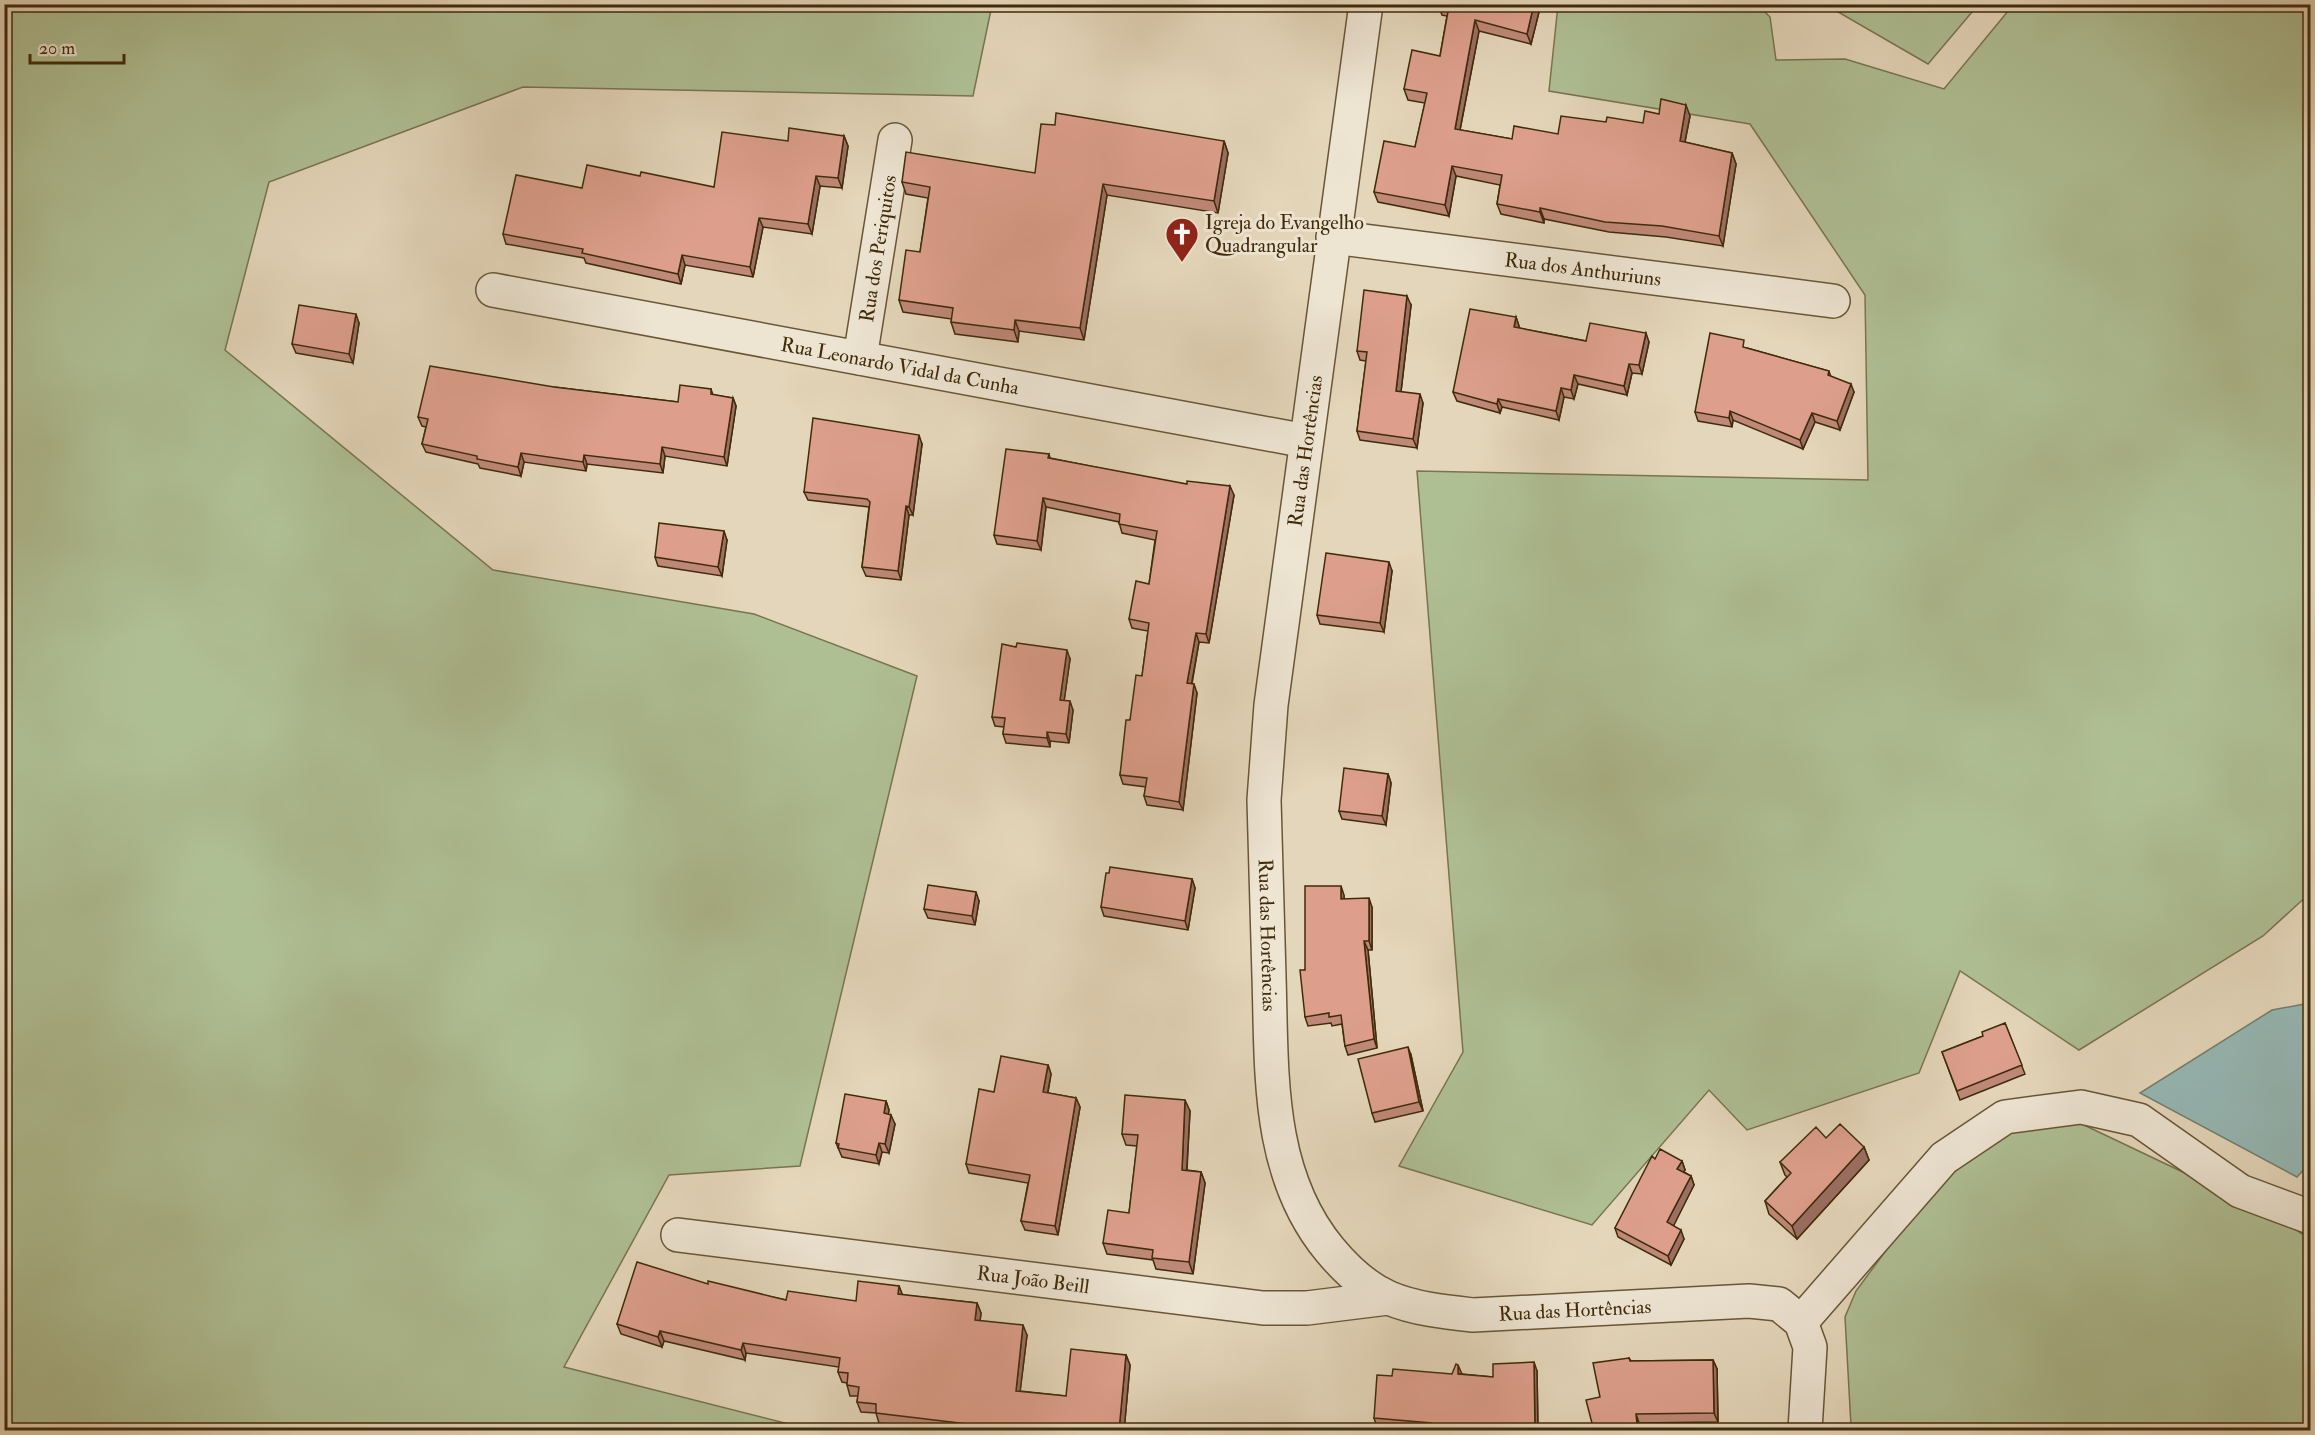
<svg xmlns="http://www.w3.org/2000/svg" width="2315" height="1435" font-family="'IM FELL Double Pica',serif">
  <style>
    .green { fill: #afbf94; stroke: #78754f; stroke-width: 1.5 }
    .water { fill: #96b8b5; stroke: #748071; stroke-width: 1.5 }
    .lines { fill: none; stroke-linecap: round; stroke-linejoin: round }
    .minor-casing { stroke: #695636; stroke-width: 36 }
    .minor { stroke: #ede4d2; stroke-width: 33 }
    .wall { fill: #be8978; stroke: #402b0a; stroke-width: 1.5 }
    .shaded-wall { fill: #9b6f62; stroke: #402b0a; stroke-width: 1.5 }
    .building { fill: #dd9f8c; stroke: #402b0a; stroke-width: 1.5 }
    .labels { text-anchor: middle; stroke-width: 6; stroke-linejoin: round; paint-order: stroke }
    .poi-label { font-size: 20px; fill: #402b0a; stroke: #ede4d2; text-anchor: start }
    .street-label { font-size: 20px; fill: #402b0a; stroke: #ede4d2 }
  </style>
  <rect width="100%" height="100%" fill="#e4d6ba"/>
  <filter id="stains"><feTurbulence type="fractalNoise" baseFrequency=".00333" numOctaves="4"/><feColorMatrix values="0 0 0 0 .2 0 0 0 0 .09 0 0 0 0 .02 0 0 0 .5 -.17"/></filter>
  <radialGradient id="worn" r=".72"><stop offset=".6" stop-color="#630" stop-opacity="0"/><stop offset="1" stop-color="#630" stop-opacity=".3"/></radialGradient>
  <path class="green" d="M5,4L992,5L973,96L523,87L269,182L225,350L493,570L754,614L917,676L800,1166L669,1175L564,1367L812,1430H5Z
    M1558,5H1758L1770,17L1776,60L1845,59L1944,89L2013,5H2310V893L2263,936L2079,1050L1960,971L1919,1073L1747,1130L1709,1090L1592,1225L1399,1166L1463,1052L1417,471L1868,480L1865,295L1750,124L1549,91Z
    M1826,5L1978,4V5L1928,64Z
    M2063,1115L2273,1215L2310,1239V1430H1863L1851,1426L1845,1317L1856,1291L1919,1206L1999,1127Z"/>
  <path class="water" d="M2310,1003V1163L2297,1177L2140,1093L2272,1010Z"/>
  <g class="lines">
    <defs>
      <g id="minor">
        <path id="s1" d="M1366,4L1271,705L1264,800C1266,859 1267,918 1269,977C1272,1071 1266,1173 1330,1250C1345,1268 1366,1288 1389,1298C1415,1309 1445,1312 1473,1315L1749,1301L1779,1304L1801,1322L1810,1347L1805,1430"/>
        <path id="s2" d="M1333,237L1833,301"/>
        <path id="s3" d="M493,290L1306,441"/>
        <path id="s4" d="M860,358L895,140"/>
        <path id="s5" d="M678,1235L1263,1308H1307L1388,1298"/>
        <path d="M1801,1322L1944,1158L2005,1117L2081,1107L2139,1120L2240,1191L2310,1217"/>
      </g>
    </defs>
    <use href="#minor" class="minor-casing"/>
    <use href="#minor" class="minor"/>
  </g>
  <path class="wall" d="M1438,4H1541L1531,44L1479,31L1460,130L1512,139L1558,134L1606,122L1643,123L1659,114L1690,116L1685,142L1732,153L1736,164L1723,246L1666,237L1609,232L1544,219V223L1501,214L1497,204L1500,185L1456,176L1449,216L1378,202L1374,192L1415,147L1425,103L1408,100L1404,89L1440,56L1447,16L1442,15Z
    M844,136L848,146L842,188L820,186L812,234L763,227L753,277L685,265L681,284L586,263L584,258L506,244L503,234L582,188L714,187L788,141Z
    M1224,141L1228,153L1218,213L1107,195L1084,340L1019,331L1018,342L955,334L951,322L952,319L903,312L899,300L920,252L928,198L906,194L902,182L1035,173Z
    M1411,305L1401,392L1423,403L1417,448L1360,440L1357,431L1366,361L1360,360L1357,351Z
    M1516,317L1519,326V328L1586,341L1649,342L1642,374L1632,373L1627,395L1578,384L1574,399L1564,397L1559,420L1502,407L1500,413L1457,401L1453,392Z
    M359,323L353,363L296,353L292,344Z
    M1747,348L1829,371L1831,377L1854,392L1840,430L1815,422L1803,449L1733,420L1732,427L1698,421L1695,412Z
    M554,387L678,402L711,389L713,395L733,398L736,406L727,466L665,456L663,473L587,464L586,471L524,462L521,476L480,468L478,464L426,452L422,444L426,427L422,426L418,417Z
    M922,444L913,515H909L901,580L866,576L862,567L869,507L808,500L804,492Z
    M1049,454L1050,458L1234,495L1209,643L1199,642L1192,684L1197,693L1183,810L1147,805L1144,796L1146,787L1123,784L1120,775L1130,720L1142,676L1148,631L1132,628L1129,619L1149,584L1155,540L1122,533L1119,522L1046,507L1041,550L997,544L994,535Z
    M727,540L722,576L658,566L655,557Z
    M1392,571L1384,632L1320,624L1317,615Z
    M1070,659L1064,701L1073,710L1069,743L1050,741V747L1006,743L1003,734L1004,727L995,726L992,717Z
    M1388,774L1391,783L1386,825L1342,819L1339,811Z
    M1192,879L1195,888L1188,930L1104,916L1101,907Z
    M1344,895V899L1372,907V950H1368L1377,1048L1348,1055L1345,1046L1342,1024L1332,1026L1331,1023L1308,1026L1305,1017V970Z
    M979,901L975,925L928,918L924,909Z
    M2005,1023L2025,1074L1960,1100L1942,1052L1983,1036Z
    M1411,1055L1423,1111L1375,1122L1372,1113Z
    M1048,1065L1051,1074L1048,1093L1076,1098L1080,1107L1058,1235L1025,1230L1021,1221L1028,1183L969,1173L966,1164L994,1092Z
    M886,1101L889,1110L888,1115L895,1124L889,1153L882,1152L879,1164L842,1157L836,1143Z
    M1190,1111L1187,1170L1201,1172L1205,1183L1193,1274L1156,1269L1153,1260L1107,1254L1103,1243L1129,1213L1137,1146L1126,1145L1122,1134Z
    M1864,1147L1869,1160L1797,1239L1769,1214L1765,1201L1787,1177L1785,1175L1780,1162Z
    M1655,1159L1682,1161L1685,1170L1684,1172L1691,1176L1694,1185L1673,1225L1684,1239L1671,1265L1618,1237L1615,1228Z
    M708,1284L786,1300L856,1301L899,1286L902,1295L977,1303L981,1313L980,1321L1027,1335L1020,1391L1066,1396L1126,1355L1130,1365L1124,1431H941L879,1423L876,1413L861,1412L857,1402L858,1396H850L847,1385V1383L842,1382L838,1372L839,1367L746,1353L745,1360L664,1341L662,1347L621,1334L617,1324Z
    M1629,1358L1631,1361L1713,1360L1717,1369L1718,1422L1639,1423L1640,1431H1594L1600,1397Z
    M1537,1371L1538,1431H1416L1377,1427L1374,1418L1392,1376L1462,1374L1493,1377Z"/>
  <path class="shaded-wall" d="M1534,4H1541L1531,44L1527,34Z
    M1475,20L1479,31L1458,140L1455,129Z
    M1686,105L1690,116L1683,151L1680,141Z
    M844,136L848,146L842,188L838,178Z
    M1224,141L1228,153L1218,213L1214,201Z
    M1732,153L1736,164L1723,246L1719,236Z
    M1452,166L1456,176L1449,216L1445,205Z
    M816,176L820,186L812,234L808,224Z
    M1103,184L1107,195L1084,340L1080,328Z
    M1540,208L1544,219V223L1540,212Z
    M759,218L763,227L753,277L750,267Z
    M682,255L685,265L681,284L678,274Z
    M1407,296L1411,305L1400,400L1396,391Z
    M356,314L359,323L353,363L349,354Z
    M1516,317L1519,326L1517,336L1514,327Z
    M1015,320L1019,331L1018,342L1014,330Z
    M1646,333L1649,342L1642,374L1639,365Z
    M1629,364L1632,373L1627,395L1624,386Z
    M1574,375L1578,384L1574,399L1571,390Z
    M1851,384L1854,392L1840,430L1837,421Z
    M1561,388L1564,397L1559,420L1556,411Z
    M1420,394L1423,403L1417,448L1413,439Z
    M733,398L736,406L727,466L724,457Z
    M1498,399L1502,407L1500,413L1497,404Z
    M1730,411L1733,420L1732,427L1729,418Z
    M1812,413L1815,422L1803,449L1800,440Z
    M919,435L922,444L913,515L909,507Z
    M662,447L665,456L663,473L660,464Z
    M521,453L524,462L521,476L518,467Z
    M584,455L587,464L586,471L583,462Z
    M1230,486L1234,495L1209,643L1206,634Z
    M1043,498L1046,507L1041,550L1037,541Z
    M906,506L909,515L901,580L898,571Z
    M724,531L727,540L722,576L718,567Z
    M1389,562L1392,571L1384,632L1380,623Z
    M1196,633L1199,642L1190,692L1187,683Z
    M1067,650L1070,659L1063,709L1060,700Z
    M1194,684L1197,693L1183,810L1179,802Z
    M1070,701L1073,710L1069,743L1066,734Z
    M1047,732L1050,741V747L1047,738Z
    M1388,774L1391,783L1386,825L1382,816Z
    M1192,879L1195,888L1188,930L1185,921Z
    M1341,886L1344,895V908L1341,899Z
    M976,892L979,901L975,925L972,916Z
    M1369,898L1372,907V950L1369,941Z
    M1364,941L1368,950L1377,1048L1374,1039Z
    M1408,1047L1411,1055L1423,1111L1419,1102Z
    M1048,1065L1051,1074L1046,1101L1043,1092Z
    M1076,1098L1080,1107L1058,1235L1055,1226Z
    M1185,1100L1190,1111L1186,1181L1182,1170Z
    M886,1101L889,1110L887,1122L884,1113Z
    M891,1115L895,1124L889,1153L885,1144Z
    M879,1143L882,1152L879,1164L876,1155Z
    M1864,1147L1869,1160L1797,1239L1792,1226Z
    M1682,1161L1685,1170L1680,1178L1677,1169Z
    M1201,1172L1205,1183L1193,1274L1189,1262Z
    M1691,1176L1694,1185L1671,1231L1667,1222Z
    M1681,1230L1684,1239L1671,1265L1668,1256Z
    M899,1286L903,1296L898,1294Z
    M977,1303L981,1313L979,1330L975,1320Z
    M1023,1325L1027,1335L1019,1401L1016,1391Z
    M660,1331L664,1341L662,1347L658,1337Z
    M743,1343L746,1353L745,1360L741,1350Z
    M1126,1355L1130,1365L1124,1431H1119Z
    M1713,1360L1717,1369L1718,1422L1714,1413Z
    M1534,1362L1537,1371L1538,1431H1535Z
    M1458,1365L1462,1374H1458Z
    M1636,1414L1639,1423L1640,1431L1637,1424Z"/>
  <path class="building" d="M1440,4H1534L1527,34L1475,20L1455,129L1512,139L1514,126L1558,134L1561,116L1606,122L1607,117L1643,123L1645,111L1659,114L1661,99L1686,105L1680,141L1732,153L1719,236L1662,226L1605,222L1540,208V212L1497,204L1502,175L1452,166L1445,205L1374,192L1384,141L1415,147L1427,93L1404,89L1412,50L1440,56L1449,6Z
    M1056,113L1224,141L1214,201L1103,184L1080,328L1015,320L1014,330L951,322L953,308L899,300L906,250L920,252L930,187L902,182L906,152L1035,173L1041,124L1055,125Z
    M789,128L844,136L838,178L816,176L808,224L759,218L750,267L682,255L678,274L582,253L583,249L503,234L516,175L582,188L587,165L640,176L641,172L714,187L722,132L788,141Z
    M1364,290L1407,296L1396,391L1420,394L1413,439L1357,431L1367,352L1357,351Z
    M299,305L356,314L349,354L292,344Z
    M1470,309L1516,317L1514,327L1586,341L1590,323L1646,333L1639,365L1629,364L1624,386L1574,375L1571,390L1561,388L1556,411L1498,399L1497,404L1453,392Z
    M1710,333L1744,340L1743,347L1829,371L1828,375L1851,384L1837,421L1812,413L1800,440L1730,411L1729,418L1695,412Z
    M430,366L554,387L678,402L680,385L711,389V394L733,398L724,457L662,447L660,464L584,455L583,462L521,453L518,467L477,459V456L422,444L428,419L418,417Z
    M813,418L919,435L909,507L906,506L898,571L862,567L870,502L867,499L804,492Z
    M1006,449L1049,454L1048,458L1187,484V481L1230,486L1206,634L1196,633L1187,683L1194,684L1179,802L1144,796L1147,778L1120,775L1126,720H1130L1136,675L1142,676L1149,623L1129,619L1136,581L1149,584L1157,531L1119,524L1120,514L1043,498L1037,541L994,535Z
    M659,523L724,531L718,567L655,557Z
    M1326,553L1389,562L1380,623L1317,615Z
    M1017,643L1067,650L1060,700L1070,701L1066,734L1047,732V738L1003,734L1005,718L992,717L1002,644L1016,647Z
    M1344,768L1388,774L1382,816L1339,811Z
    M1110,867L1192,879L1185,921L1101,907L1106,873H1109Z
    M928,885L976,892L972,916L924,909Z
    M1305,886H1341V899L1369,898V941H1364L1374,1039L1345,1046L1341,1015L1329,1017V1013L1305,1017L1300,970H1305Z
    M2005,1023L2022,1065L1957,1091L1942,1052L1983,1036L1982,1032Z
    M1408,1047L1419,1102L1372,1113L1358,1059Z
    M1001,1056L1048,1065L1043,1092L1076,1098L1055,1226L1021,1221L1030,1175L966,1164L979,1089L994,1092Z
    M845,1094L886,1101L884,1113L891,1115L885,1144L879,1143L876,1155L838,1148L839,1144L836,1143Z
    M1125,1095L1185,1100L1182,1170L1201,1172L1189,1262L1152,1258L1153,1250L1103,1243L1108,1210L1129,1213L1138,1135L1122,1134Z
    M1840,1124L1864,1147L1792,1226L1765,1201L1791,1173L1780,1162L1816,1127L1826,1138Z
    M1660,1149L1682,1161L1677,1169L1691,1176L1667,1222L1681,1230L1668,1256L1615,1228L1652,1156L1655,1159Z
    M637,1262L708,1284V1281L786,1300L788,1291L856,1301L858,1281L899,1286L898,1294L977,1303L975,1320L1023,1325L1016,1391L1066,1396L1071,1349L1126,1355L1119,1431H1026L876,1413V1404L857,1402L859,1387L847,1385L848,1373L838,1372L840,1358L743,1343L741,1350L660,1331L658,1337L617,1324Z
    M1629,1358L1630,1361L1713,1360L1714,1413L1636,1414L1637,1424L1609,1431H1594L1586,1400L1600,1397L1593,1363Z
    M1534,1362L1535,1431H1427L1431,1423L1374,1418L1377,1375L1392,1376L1393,1369L1452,1374L1456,1364L1458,1365V1374L1493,1377V1364Z"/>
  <defs>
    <symbol id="church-pin" viewBox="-11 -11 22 30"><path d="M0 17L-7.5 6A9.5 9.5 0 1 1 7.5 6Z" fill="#8f2418" stroke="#ede4d2"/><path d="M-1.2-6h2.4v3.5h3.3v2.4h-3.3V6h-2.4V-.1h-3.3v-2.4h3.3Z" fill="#fff"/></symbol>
  </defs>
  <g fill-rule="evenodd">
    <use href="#church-pin" x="1163" y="215" width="38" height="52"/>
  </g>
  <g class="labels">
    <g class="poi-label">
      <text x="1205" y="229">Igreja do Evangelho<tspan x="1205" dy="23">Quadrangular</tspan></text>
    </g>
    <g class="street-label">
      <text dy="7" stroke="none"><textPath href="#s4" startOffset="111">Rua dos Periquitos</textPath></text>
      <text dy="7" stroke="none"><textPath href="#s2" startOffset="252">Rua dos Anthuriuns</textPath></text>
      <text dy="7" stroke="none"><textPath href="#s3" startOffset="414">Rua Leonardo Vidal da Cunha</textPath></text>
      <text transform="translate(1305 451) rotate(-82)" y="7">Rua das Hortências</text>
      <text dy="7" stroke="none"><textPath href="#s1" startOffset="938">Rua das Hortências</textPath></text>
      <text dy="7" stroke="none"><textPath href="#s5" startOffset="358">Rua João Beill</textPath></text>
      <text dy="7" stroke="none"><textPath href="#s1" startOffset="1530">Rua das Hortências</textPath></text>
    </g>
  </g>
  <rect width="2315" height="1435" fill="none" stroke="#e4d6ba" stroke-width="24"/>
  <rect x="6" y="6" width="2303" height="1423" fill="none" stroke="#402b0a" stroke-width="3"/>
  <rect x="12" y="12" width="2291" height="1411" fill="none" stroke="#402b0a" stroke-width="1.5"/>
  <path d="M30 54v9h94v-9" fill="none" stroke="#402b0a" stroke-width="3"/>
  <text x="39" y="54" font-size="18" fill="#402b0a" stroke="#ede4d2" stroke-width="4.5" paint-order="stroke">20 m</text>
  <rect width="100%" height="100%" filter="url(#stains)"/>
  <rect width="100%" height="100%" fill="url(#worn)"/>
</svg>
